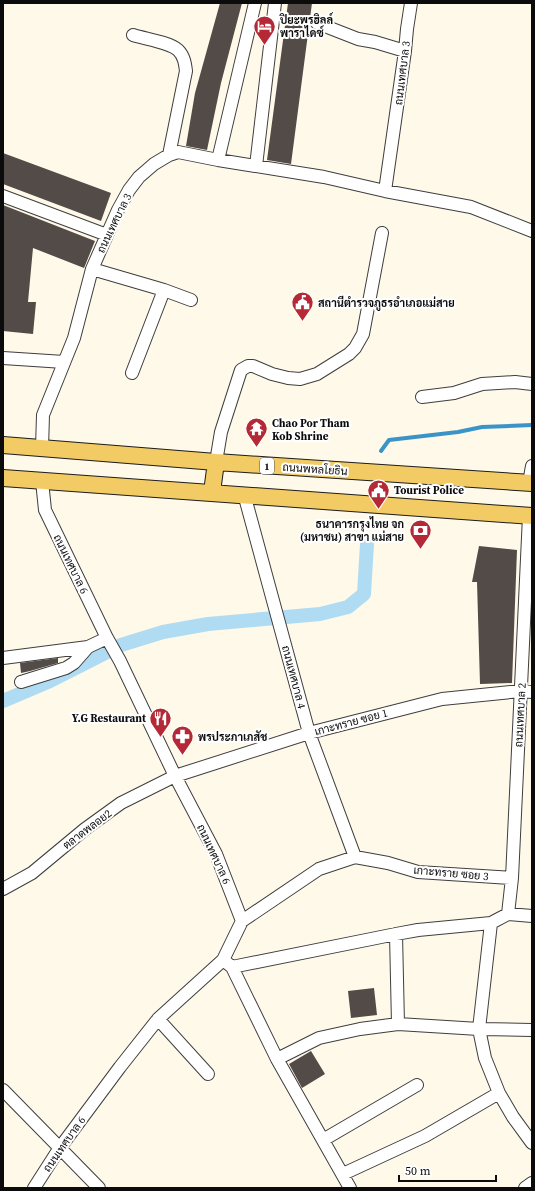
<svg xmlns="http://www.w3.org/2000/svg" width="535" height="1191" font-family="'Source Serif 4',Sarabun,serif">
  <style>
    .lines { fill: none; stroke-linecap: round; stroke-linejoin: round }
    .stream { stroke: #3a94c7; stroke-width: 4 }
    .canal { stroke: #b0dcf3; stroke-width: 14 }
    .building { fill: #534b47 }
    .minor-casing { stroke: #3e3e3e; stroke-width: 14 }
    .major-casing { stroke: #1c1c1c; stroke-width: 18 }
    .minor { stroke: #fff; stroke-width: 12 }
    .major { stroke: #f3cb64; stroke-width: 16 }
    .labels { text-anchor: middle; stroke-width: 4; stroke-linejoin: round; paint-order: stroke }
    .shield { fill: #fff; stroke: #545454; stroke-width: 1 }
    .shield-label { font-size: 10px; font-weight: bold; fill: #0b0b0b }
    .poi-label { font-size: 11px; font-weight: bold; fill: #0b0b0b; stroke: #fff; text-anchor: start }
    .street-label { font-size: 11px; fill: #0b0b0b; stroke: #fff }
  </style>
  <rect width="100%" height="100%" fill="#fef9e9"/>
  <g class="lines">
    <path class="stream" d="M381,451L389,440L458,432L482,427L532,425"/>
    <path class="canal" d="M3,701L50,681L121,645L163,632L208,624L320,614L348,607L364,594L367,544"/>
  </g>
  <path class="building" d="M220,3H242L221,83L207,150L186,146L195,93Z
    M288,3H312L291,164L267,160Z
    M3,153L111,193L101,221L3,184Z
    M3,205L95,241L84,268L33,248L28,302H36L33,334L3,331Z
    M479,546L517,550L512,683L480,684L477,582H472Z
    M58,658V663L30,671L21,673L20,663Z
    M374,988L377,1015L351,1018L348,991Z
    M311,1051L325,1074L302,1088L289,1064Z"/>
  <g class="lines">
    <defs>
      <path id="minor" d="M317,23L358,39L375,42L405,51
        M133,35C145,39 169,42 178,50C184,56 185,63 186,71L169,155
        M218,160L255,3
        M256,166L275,3
        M385,191L405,51L407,29L411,3
        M3,196L107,235
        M92,269L164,290L191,300
        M3,358L64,362
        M132,373L164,290
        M422,397L454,393L482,384L515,382L532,384
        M42,448L43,415L74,338L92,269L118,210L129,190L139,177L154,164L169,155L178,152L218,160L324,177L385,191L471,207L532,231
        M216,462L221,432L241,370L248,366H253L272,374L288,378L300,379L317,374L349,354L355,348L363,334L382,233
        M529,483L532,466
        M244,494L309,733L355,857
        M3,658L88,647L107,638
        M21,682L66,668L74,663L88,647
        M3,889L32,873L85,829L121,803L175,776L309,733L442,699L521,691L532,692
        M508,914L512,878L529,516
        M242,921L319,869L355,857L388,863L418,872L512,878
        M396,934L398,1024
        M227,963L232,967L277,1059L350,1188
        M232,967L396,934L418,930L491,923L508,914L532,916
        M158,1019L208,1074
        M277,1059L319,1038L360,1029L398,1024L479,1029L532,1030
        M3,1090L99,1188
        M499,1093L513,1117L532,1143
        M323,1140L417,1085
        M343,1174L425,1136L499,1093L485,1058L479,1029L491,923
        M34,1188L59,1149L120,1067L158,1019L223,960L242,921L216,854L175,776L120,661L107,638L45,510L42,481
        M525,1188L532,1183"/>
      <path id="major" d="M3,445L216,462L532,483
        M3,478L532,516
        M212,492L216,462"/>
    </defs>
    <use href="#minor" class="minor-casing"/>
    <use href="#major" class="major-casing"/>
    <use href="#minor" class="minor"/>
    <use href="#major" class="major"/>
  </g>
  <defs>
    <symbol id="hotel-pin" viewBox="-11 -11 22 30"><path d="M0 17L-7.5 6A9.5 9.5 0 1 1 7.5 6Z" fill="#b42935" stroke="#fff"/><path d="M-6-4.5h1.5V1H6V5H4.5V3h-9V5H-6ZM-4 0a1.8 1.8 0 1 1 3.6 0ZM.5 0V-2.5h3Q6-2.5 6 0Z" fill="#fff"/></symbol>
    <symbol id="civic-pin" viewBox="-11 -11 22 30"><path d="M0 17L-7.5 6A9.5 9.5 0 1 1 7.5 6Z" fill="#b42935" stroke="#fff"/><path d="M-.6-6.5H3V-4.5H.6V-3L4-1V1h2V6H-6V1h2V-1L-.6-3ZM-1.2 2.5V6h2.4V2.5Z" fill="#fff"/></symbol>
    <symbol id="temple-pin" viewBox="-11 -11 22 30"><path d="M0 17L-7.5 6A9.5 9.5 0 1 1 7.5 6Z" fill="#b42935" stroke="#fff"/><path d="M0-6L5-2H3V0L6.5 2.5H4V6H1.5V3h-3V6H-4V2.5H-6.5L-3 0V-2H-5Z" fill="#fff"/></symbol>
    <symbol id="bank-pin" viewBox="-11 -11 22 30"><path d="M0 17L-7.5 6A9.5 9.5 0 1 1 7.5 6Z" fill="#b42935" stroke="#fff"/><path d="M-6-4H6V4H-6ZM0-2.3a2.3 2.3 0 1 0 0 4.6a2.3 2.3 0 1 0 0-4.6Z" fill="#fff"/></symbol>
    <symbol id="restaurant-pin" viewBox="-11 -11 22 30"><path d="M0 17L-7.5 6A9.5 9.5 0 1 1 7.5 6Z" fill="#b42935" stroke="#fff"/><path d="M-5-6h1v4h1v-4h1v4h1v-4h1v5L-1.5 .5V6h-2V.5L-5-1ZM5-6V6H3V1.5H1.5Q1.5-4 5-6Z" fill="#fff"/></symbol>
    <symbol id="pharmacy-pin" viewBox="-11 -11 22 30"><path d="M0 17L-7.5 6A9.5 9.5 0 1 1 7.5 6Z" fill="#b42935" stroke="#fff"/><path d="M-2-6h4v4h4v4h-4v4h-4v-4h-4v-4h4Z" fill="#fff"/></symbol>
  </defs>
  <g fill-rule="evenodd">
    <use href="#hotel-pin" x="252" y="14" width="25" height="34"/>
    <use href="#civic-pin" x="290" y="290" width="25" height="34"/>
    <use href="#temple-pin" x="244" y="416" width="25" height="34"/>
    <use href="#civic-pin" x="366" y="478" width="25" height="34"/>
    <use href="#bank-pin" x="408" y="518" width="25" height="34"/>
    <use href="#restaurant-pin" x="148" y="706" width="25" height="34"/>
    <use href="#pharmacy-pin" x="170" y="724" width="25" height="34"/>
  </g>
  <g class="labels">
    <rect class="shield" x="260" y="458" width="14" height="16" rx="3"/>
    <g class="shield-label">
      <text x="267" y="470">1</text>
    </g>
    <g class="poi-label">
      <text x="280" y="24">ปิยะพรฮิลล์<tspan x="280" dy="13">พาราไดซ์</tspan></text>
      <text x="318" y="307">สถานีตำรวจภูธรอำเภอแม่สาย</text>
      <text x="272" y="427">Chao Por Tham<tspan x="272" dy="13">Kob Shrine</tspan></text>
      <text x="394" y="494">Tourist Police</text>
      <text x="404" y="528" text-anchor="end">ธนาคารกรุงไทย จก<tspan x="404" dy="13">(มหาชน) สาขา แม่สาย</tspan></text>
      <text x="146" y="722" text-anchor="end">Y.G Restaurant</text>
      <text x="198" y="741">พรประภาเภสัช</text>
    </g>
    <g class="street-label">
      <text transform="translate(402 73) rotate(-83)" y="4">ถนนเทศบาล 3</text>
      <text transform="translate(114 223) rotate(-64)" y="4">ถนนเทศบาล 3</text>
      <text transform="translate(315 469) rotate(4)" y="4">ถนนพหลโยธิน</text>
      <text transform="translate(71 564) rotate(64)" y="4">ถนนเทศบาล 6</text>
      <text transform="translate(294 677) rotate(75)" y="4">ถนนเทศบาล 4</text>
      <text transform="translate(520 715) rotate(-87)" y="4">ถนนเทศบาล 2</text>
      <text transform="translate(351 722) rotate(-15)" y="4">เกาะทราย ซอย 1</text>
      <text transform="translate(87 829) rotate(-37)" y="4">ตลาดพลอย2</text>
      <text transform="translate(214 854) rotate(65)" y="4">ถนนเทศบาล 6</text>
      <text transform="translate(451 873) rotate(5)" y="4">เกาะทราย ซอย 3</text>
      <text transform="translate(64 1144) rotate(-55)" y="4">ถนนเทศบาล 6</text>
    </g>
  </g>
  <rect width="535" height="1191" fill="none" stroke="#0b0b0b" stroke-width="8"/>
  <path d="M399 1175v6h97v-6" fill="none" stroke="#0b0b0b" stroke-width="2"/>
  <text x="405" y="1175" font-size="12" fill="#0b0b0b" stroke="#ffffff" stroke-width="3" paint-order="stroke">50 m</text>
</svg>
